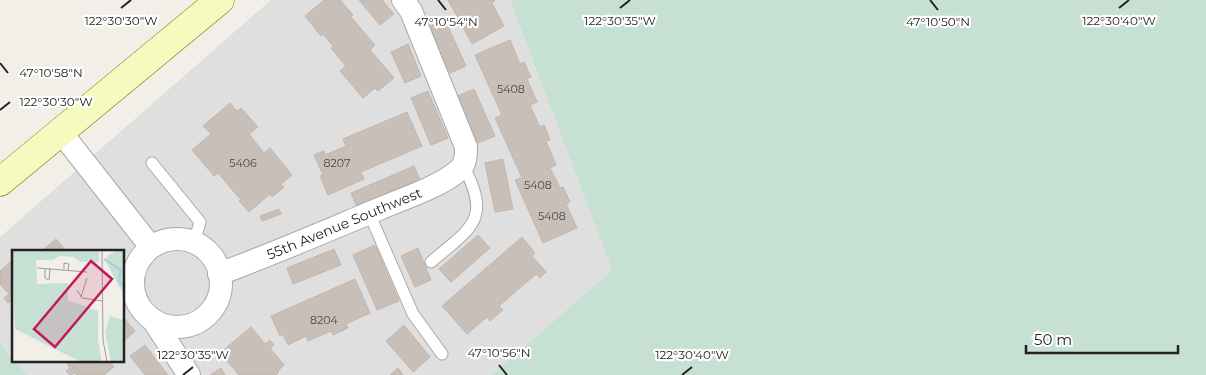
<svg xmlns="http://www.w3.org/2000/svg" width="1206" height="375" font-family="Montserrat,sans-serif">
  <style>
    .residential { fill: #e0dfdf }
    .wetland { fill: #c6e0d4 }
    .building { fill: #c7bfb8; stroke: #c4b6ab }
    .lines { fill: none; stroke-linecap: round; stroke-linejoin: round }
    .lane-casing { stroke: #a9a9a9; stroke-width: 13 }
    .street-casing { stroke: #a9a9a9; stroke-width: 24 }
    .secondary-casing { stroke: #707d05; stroke-width: 29 }
    .lane { stroke: #fff; stroke-width: 11 }
    .street { stroke: #fff; stroke-width: 22 }
    .secondary { stroke: #f7fabf; stroke-width: 28 }
    .ticks { fill: none; stroke: #222; stroke-width: 2 }
    .labels { text-anchor: middle; stroke-width: 4.5; stroke-linejoin: round; paint-order: stroke }
    .number-label { font-size: 11px; fill: #4b4948 }
    .street-label { font-size: 14px; fill: #222; stroke: #fff }
    .inset-river { fill: none; stroke: #aad3df; stroke-width: 2.5 }
    .inset-road { fill: none; stroke: #9f9d99; stroke-width: 1 }
    .view { fill: #c2185b; fill-opacity: 0.15; stroke: #c2185b; stroke-width: 2.5 }
    .inset-edge { fill: none; stroke: #222; stroke-width: 2.5 }
    .ticks-label { font-size: 12px; text-anchor: middle; fill: #222; stroke: #fff; stroke-width: 4.5; stroke-linejoin: round; paint-order: stroke }
  </style>
  <rect width="100%" height="100%" fill="#f2efe9"/>
  <path class="residential" d="M271,0H510L612,270L492,375H27L15,361H124V251H14V359L0,343V237Z"/>
  <path class="wetland" d="M510,0H1206V375H492L612,270Z
    M0,343L27,375H0Z"/>
  <path class="building" d="M324,0H340L353,15L351,17L375,45L370,50L394,78L378,91L375,88L363,98L340,71L346,66L331,48L333,46L323,34L321,36L305,16Z
    M359,0H382L394,14L380,25Z
    M448,0H495L492,3L504,26L472,44Z
    M445,20L466,66L450,73L428,27Z
    M510,40L520,64L524,62L531,77L527,79L537,102L530,105L540,127L544,125L550,140L546,141L556,165L550,168L560,188L563,187L570,202L566,204L577,228L543,243L515,180L522,178L495,118L502,115L475,55Z
    M408,44L421,76L405,83L391,52Z
    M474,89L495,136L478,143L457,96Z
    M428,91L448,138L431,145L411,98Z
    M230,103L237,111L241,108L258,127L249,134L264,153L270,148L292,175L281,184L284,187L272,197L270,194L249,212L239,201L241,200L218,173L214,176L192,150L211,134L203,126Z
    M407,112L422,146L361,172L364,179L328,195L320,176L323,175L314,155L324,151L325,155L346,146L343,139Z
    M503,159L513,209L495,212L485,163Z
    M414,166L421,182L358,209L351,193Z
    M279,209L281,214L262,221L260,216Z
    M478,235L490,248L451,282L439,269Z
    M522,237L535,253L532,256L546,272L540,278L536,274L499,306L503,310L490,321L487,317L467,334L442,306Z
    M56,239L66,251H42Z
    M375,245L399,301L377,310L353,255Z
    M418,248L431,280L415,287L401,256Z
    M334,249L341,265L293,284L287,268Z
    M14,259V301L13,299L8,303L4,298L9,294L0,284V271Z
    M355,279L370,313L346,324L348,328L333,335L331,331L308,341L306,336L288,345L283,334L280,336L271,316Z
    M124,318L135,331L124,341Z
    M404,325L430,357L413,372L386,341Z
    M251,327L265,344L270,340L274,345L270,348L284,365L278,371L279,372L276,375H239L220,353Z
    M145,345L168,375H145L130,356Z
    M65,361H111L110,362L114,367L104,375H77L75,373L70,375L66,371L70,368Z
    M221,368L225,375H210Z
    M398,368L403,375H390Z"/>
  <g class="lines">
    <defs>
      <path id="lane" d="M152,163L200,222L194,243
        M369,213L413,314L442,354
        M431,262C472,227 492,220 463,165"/>
      <g id="street">
        <path d="M60,131L151,247"/>
        <circle cx="177" cy="283" r="44"/>
        <path id="s1" d="M219,274C273,254 326,231 379,209C402,199 439,187 458,171C466,165 466,156 466,147L411,11L403,0"/>
        <path d="M153,320L189,375"/>
      </g>
      <path id="secondary" d="M0,182L220,0"/>
    </defs>
    <use href="#lane" class="lane-casing"/>
    <use href="#street" class="street-casing"/>
    <use href="#secondary" class="secondary-casing"/>
    <use href="#lane" class="lane"/>
    <use href="#street" class="street"/>
    <use href="#secondary" class="secondary"/>
  </g>
  <path class="ticks" d="M438,0L446,10M930,0L938,10M121,8L131,0M620,8L630,0M1119,8L1129,0M0,63L8,73M0,110L10,102M499,365L507,375M183,375L193,367M682,375L692,367"/>
  <g class="labels">
    <g class="number-label">
      <text x="511" y="93">5408</text>
      <text x="243" y="167">5406</text>
      <text x="337" y="167">8207</text>
      <text x="538" y="189">5408</text>
      <text x="552" y="220">5408</text>
      <text x="324" y="324">8204</text>
    </g>
    <g class="street-label">
      <text dy="5" stroke="none"><textPath href="#s1" startOffset="135">55th Avenue Southwest</textPath></text>
    </g>
  </g>
  <g transform="translate(12 250)">
    <rect width="112" height="112" fill="#f2efe9"/>
    <path d="M0,0H87V12H69L61,7L48,6L41,10H24L25,34L56,33V50L86,61V90L90,112H69L3,79ZM105,0L112,1V45L95,14V6ZM98,66L112,70V112H99L93,82Z" fill="#c6e0d4"/>
    <path class="inset-river" d="M92,9L109,20L107,31L113,37"/>
    <path class="inset-road" d="M90,0L91,90L95,112M25,18L75,22M33,19V28L37,30L38,18M52,19V13L57,14L56,20M65,40L70,48L90,51M69,47L75,28"/>
    <path class="view" d="M79,11L100,29L43,97L22,79Z"/>
    <rect width="112" height="112" class="inset-edge"/>
  </g>
  <g class="ticks-label">
    <text x="1119" y="25">122°30'40"W</text>
    <text x="121" y="25">122°30'30"W</text>
    <text x="620" y="25">122°30'35"W</text>
    <text x="446" y="26">47°10'54"N</text>
    <text x="938" y="26">47°10'50"N</text>
    <text x="51" y="77">47°10'58"N</text>
    <text x="56" y="106">122°30'30"W</text>
    <text x="499" y="357">47°10'56"N</text>
    <text x="193" y="359">122°30'35"W</text>
    <text x="692" y="359">122°30'40"W</text>
  </g>
  <path d="M1026 345v8h152v-8" fill="none" stroke="#222222" stroke-width="2.5"/>
  <text x="1034" y="345" font-size="15" fill="#222222" stroke="#ffffff" stroke-width="4" paint-order="stroke">50 m</text>
</svg>
